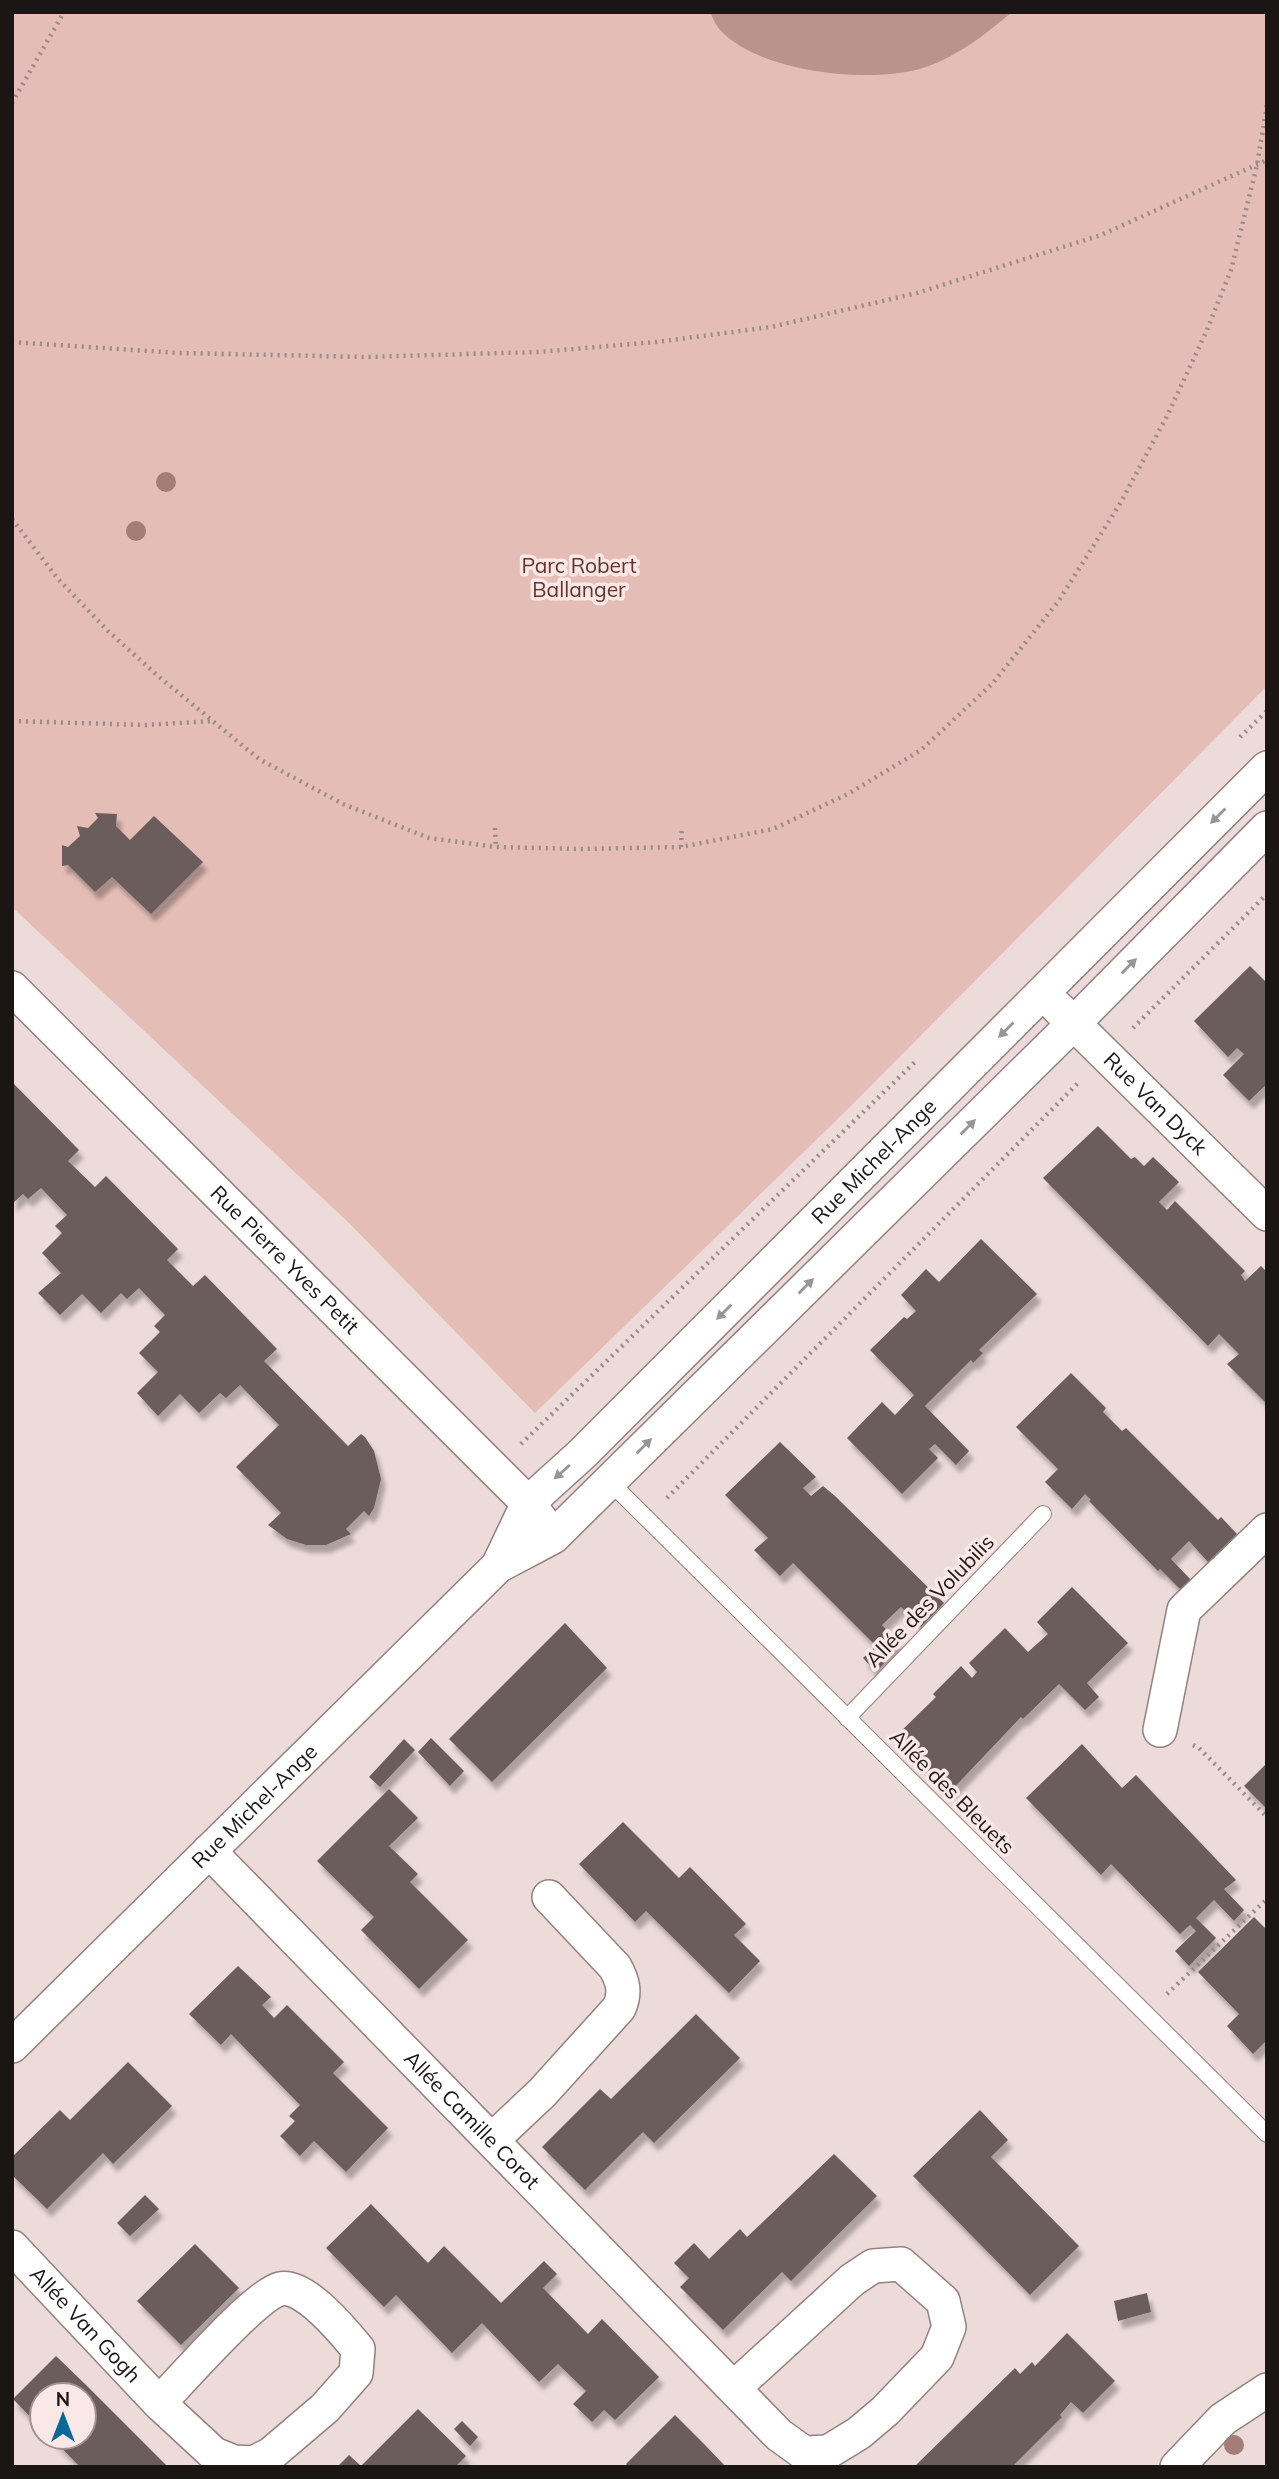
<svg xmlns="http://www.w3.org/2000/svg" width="1279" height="2479" font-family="Mulish,sans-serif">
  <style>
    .green { fill: #e4bdb7 }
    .water { fill: #ba938c }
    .building { fill: #6b5d5b; filter: url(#shadow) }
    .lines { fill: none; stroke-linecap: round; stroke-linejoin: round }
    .service-casing { stroke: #91827f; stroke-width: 18 }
    .minor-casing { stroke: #91827f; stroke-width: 36 }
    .path { stroke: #978b89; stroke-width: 4.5; stroke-dasharray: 2 5; stroke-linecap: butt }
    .service { stroke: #fff; stroke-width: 16 }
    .minor { stroke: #fff; stroke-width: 33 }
    .tree { fill: #a37e79 }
    .oneway { fill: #989695 }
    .labels { text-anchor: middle; stroke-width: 7; stroke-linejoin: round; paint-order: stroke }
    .park-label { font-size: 21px; fill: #68322b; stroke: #f9e8e5 }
    .street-label { font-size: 21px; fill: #1b1514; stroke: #f9e8e5 }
  </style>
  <defs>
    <filter id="shadow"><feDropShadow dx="4.5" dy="8" stdDeviation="2" flood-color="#0004"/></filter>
  </defs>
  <rect width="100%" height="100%" fill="#ecdbd8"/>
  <path class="green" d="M12,12H1267V686L849,1108L535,1413L348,1222L12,907Z"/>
  <path class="water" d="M710,12H1012C986,34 958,56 926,67C873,85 761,73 721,31C716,26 713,18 710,12Z"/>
  <path class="building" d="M95,813L117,814L116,826L130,840L154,816L203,862L151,914L112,877L95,892L68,865L62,866V845L68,847L80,836L77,826L88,828L98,818Z
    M1250,966L1267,983V1084L1249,1101L1223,1075L1244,1054L1237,1048L1228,1057L1194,1021Z
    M12,1082L79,1150L68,1161L95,1187L106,1176L178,1249L167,1260L193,1286L205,1275L277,1349L264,1361L348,1446L361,1434L365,1437L374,1451L381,1479L374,1508L369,1516L364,1511L346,1529L351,1534L326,1545H306L287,1539L268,1525L281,1513L236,1467L279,1425L240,1385L226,1398L220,1393L199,1413L180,1394L158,1416L137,1393L158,1372L139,1353L160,1332L154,1326L165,1315L139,1288L127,1299L121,1293L101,1313L82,1294L60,1315L38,1293L61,1273L42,1253L62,1233L55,1226L67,1215L41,1188L28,1199L23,1194L12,1204Z
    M1098,1126L1131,1159L1135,1157L1144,1166L1153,1157L1179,1182L1159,1202L1167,1210L1175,1201L1245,1271L1241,1275L1245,1281L1261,1266L1267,1272V1404L1227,1364L1239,1354L1219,1334L1208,1346L1043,1178Z
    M981,1239L1037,1294L979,1350L983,1353L973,1363L971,1360L925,1406L969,1451L956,1465L935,1444L929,1449L938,1458L902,1494L847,1438L882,1402L895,1415L914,1395L870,1350L904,1317L907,1319L916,1311L901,1295L926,1269L939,1282Z
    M1071,1373L1106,1408L1103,1412L1122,1431L1126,1428L1218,1520L1221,1517L1237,1534L1208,1562L1189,1541L1171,1559L1191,1580L1181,1590L1160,1569L1158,1571L1089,1501L1091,1500L1085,1494L1072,1509L1045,1482L1058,1469L1016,1427Z
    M780,1442L816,1477L803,1488L811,1496L823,1486L835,1496L944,1603L921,1627L901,1607L882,1625L901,1645L876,1672L863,1658L876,1646L793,1563L780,1576L754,1550L768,1538L725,1495Z
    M1072,1587L1128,1643L1087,1683L1099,1697L1085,1710L1059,1684L1023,1719L1021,1717L949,1793L895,1737L936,1697L933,1694L961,1666L972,1678L977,1672L969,1663L1005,1628L1028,1652L1048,1634L1037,1622Z
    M565,1623L607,1668L492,1782L449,1739Z
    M431,1738L464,1771L450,1786L418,1752Z
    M404,1739L415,1750L380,1787L369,1777Z
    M1082,1744L1122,1788L1136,1775L1236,1880L1224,1889L1244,1910L1234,1921L1214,1900L1196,1918L1216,1938L1189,1966L1175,1951L1196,1931L1190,1925L1180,1934L1111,1864L1101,1875L1026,1798Z
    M1267,1763V1809L1244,1786Z
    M389,1789L418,1818L389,1846L418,1874L410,1882L468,1940L419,1989L361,1930L374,1917L317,1861Z
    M623,1822L679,1878L690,1867L746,1924L734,1935L760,1961L729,1993L646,1911L635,1922L579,1864Z
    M1254,1917L1267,1930V2040L1253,2054L1227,2026L1239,2014L1198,1972Z
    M238,1966L271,1997L262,2005L274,2018L287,2005L344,2062L333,2073L388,2128L346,2172L314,2141L300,2156L280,2136L295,2121L289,2116L300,2105L231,2034L221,2045L189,2014Z
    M696,2014L740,2058L654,2143L643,2132L585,2190L542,2147L600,2089L611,2099Z
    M128,2062L172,2106L113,2164L103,2153L47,2209L12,2175V2157L60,2110L70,2120Z
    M980,2110L1008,2140L991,2157L1079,2246L1030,2295L913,2176Z
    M834,2154L877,2196L791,2281L782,2272L723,2330L680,2287L689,2278L674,2263L694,2243L709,2259L740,2229L747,2237Z
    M145,2195L159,2209L130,2236L117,2223Z
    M371,2204L428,2263L444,2246L501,2303L544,2261L557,2274L543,2288L588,2334L602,2319L659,2377L615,2420L604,2410L592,2422L573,2404L586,2391L558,2364L539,2382L482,2323L452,2353L396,2295L384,2307L326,2248Z
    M195,2244L239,2288L181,2345L137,2301Z
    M1147,2293L1151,2312L1118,2321L1114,2301Z
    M1067,2333L1115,2381L1083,2413L1071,2402L1060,2415L1062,2417L1012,2467H914L1015,2368L1020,2374L1032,2362L1035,2366Z
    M56,2356L85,2384L168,2467H80L51,2437H84V2395H42V2429L13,2399Z
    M418,2409L466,2456L455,2467H337L349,2455L361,2466Z
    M675,2415L705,2445L726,2467H629L626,2464Z
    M462,2421L478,2437L470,2446L454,2429Z"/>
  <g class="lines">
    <defs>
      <path id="service" d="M608,1480L1267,2134
        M847,1718L1043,1514"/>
      <g id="minor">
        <path id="s1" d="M12,988L528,1503L541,1520"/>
        <path id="s2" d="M1057,1007L1267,1214"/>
        <path id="s3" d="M498,1566L528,1503L582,1454L1267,768"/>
        <path d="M1160,1730L1184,1610L1267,1530"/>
        <path id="s4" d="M209,1851L779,2435L804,2453L828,2452L859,2433L885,2411L937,2357L949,2327L943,2301L901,2264L873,2266L852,2280L735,2387"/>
        <path id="s5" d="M12,2046L498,1566L553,1537L1074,1023L1267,828"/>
        <path d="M492,2140L542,2093L619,2008C626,1993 623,1981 615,1967L549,1897"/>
        <path id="s6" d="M12,2247L159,2403L214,2454L234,2462L253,2463L271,2454L325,2408L356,2373L358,2349C344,2332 304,2283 280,2289C254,2296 182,2380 159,2403"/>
        <path d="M1177,2467L1223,2419L1267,2390"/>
      </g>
    </defs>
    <use href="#service" class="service-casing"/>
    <use href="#minor" class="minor-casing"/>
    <path class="path" d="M12,103L64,12
      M12,342L179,353L366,357L538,352L656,342L771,327L917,293L1101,235L1267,160
      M12,519L58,579L108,631L158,676L259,759L343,804L429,838L496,847L581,849L681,847L773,829L848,794L921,750L992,684L1058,602L1121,502L1168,414L1207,330L1231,270L1257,165L1267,105
      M12,721L145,725L213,721
      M1240,737L1267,711
      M495,828L496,847
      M681,847L682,827
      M1133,1028L1267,894
      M521,1444L917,1060
      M667,1498L1080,1081
      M1193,1745L1199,1748L1267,1817
      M1167,1994L1267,1899"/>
    <use href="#service" class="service"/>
    <use href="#minor" class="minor"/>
  </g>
  <g class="tree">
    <circle cx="166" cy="482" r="10"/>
    <circle cx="136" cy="531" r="10"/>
    <circle cx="1234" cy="2445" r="10"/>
  </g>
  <defs><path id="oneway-solid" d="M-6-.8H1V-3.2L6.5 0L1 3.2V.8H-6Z" transform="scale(1.75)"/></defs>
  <g class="oneway">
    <use href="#oneway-solid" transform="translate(1218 816) rotate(135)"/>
    <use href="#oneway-solid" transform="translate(1129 966) rotate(-45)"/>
    <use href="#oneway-solid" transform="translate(1006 1030) rotate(135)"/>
    <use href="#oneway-solid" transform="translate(968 1127) rotate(-45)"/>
    <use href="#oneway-solid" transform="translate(806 1286) rotate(-45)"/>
    <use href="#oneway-solid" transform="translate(724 1312) rotate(135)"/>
    <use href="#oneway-solid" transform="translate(644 1446) rotate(-45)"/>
    <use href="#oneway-solid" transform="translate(562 1472) rotate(138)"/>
  </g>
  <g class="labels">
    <g class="park-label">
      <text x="579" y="573">Parc Robert<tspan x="579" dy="24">Ballanger</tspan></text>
    </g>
    <g class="street-label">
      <text dy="7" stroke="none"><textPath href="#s2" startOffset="138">Rue Van Dyck</textPath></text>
      <text dy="7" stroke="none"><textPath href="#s3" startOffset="556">Rue Michel-Ange</textPath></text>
      <text dy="7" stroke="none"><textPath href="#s1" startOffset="385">Rue Pierre Yves Petit</textPath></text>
      <text transform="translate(930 1601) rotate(-46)" y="7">Allée des Volubilis</text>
      <text transform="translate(952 1792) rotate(45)" y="7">Allée des Bleuets</text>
      <text dy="7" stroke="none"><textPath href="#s5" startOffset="341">Rue Michel-Ange</textPath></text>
      <text dy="7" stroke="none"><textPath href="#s4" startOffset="376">Allée Camille Corot</textPath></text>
      <text dy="7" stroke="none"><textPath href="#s6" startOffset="107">Allée Van Gogh</textPath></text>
    </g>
  </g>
  <rect width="1279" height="2479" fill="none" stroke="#1b1514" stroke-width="28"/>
  <g transform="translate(63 2416)"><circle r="33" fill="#f9e8e5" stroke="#a09491" stroke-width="2"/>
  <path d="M0-5L12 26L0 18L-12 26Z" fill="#0b6897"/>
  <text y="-10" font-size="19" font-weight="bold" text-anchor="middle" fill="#1b1514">N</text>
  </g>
</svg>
